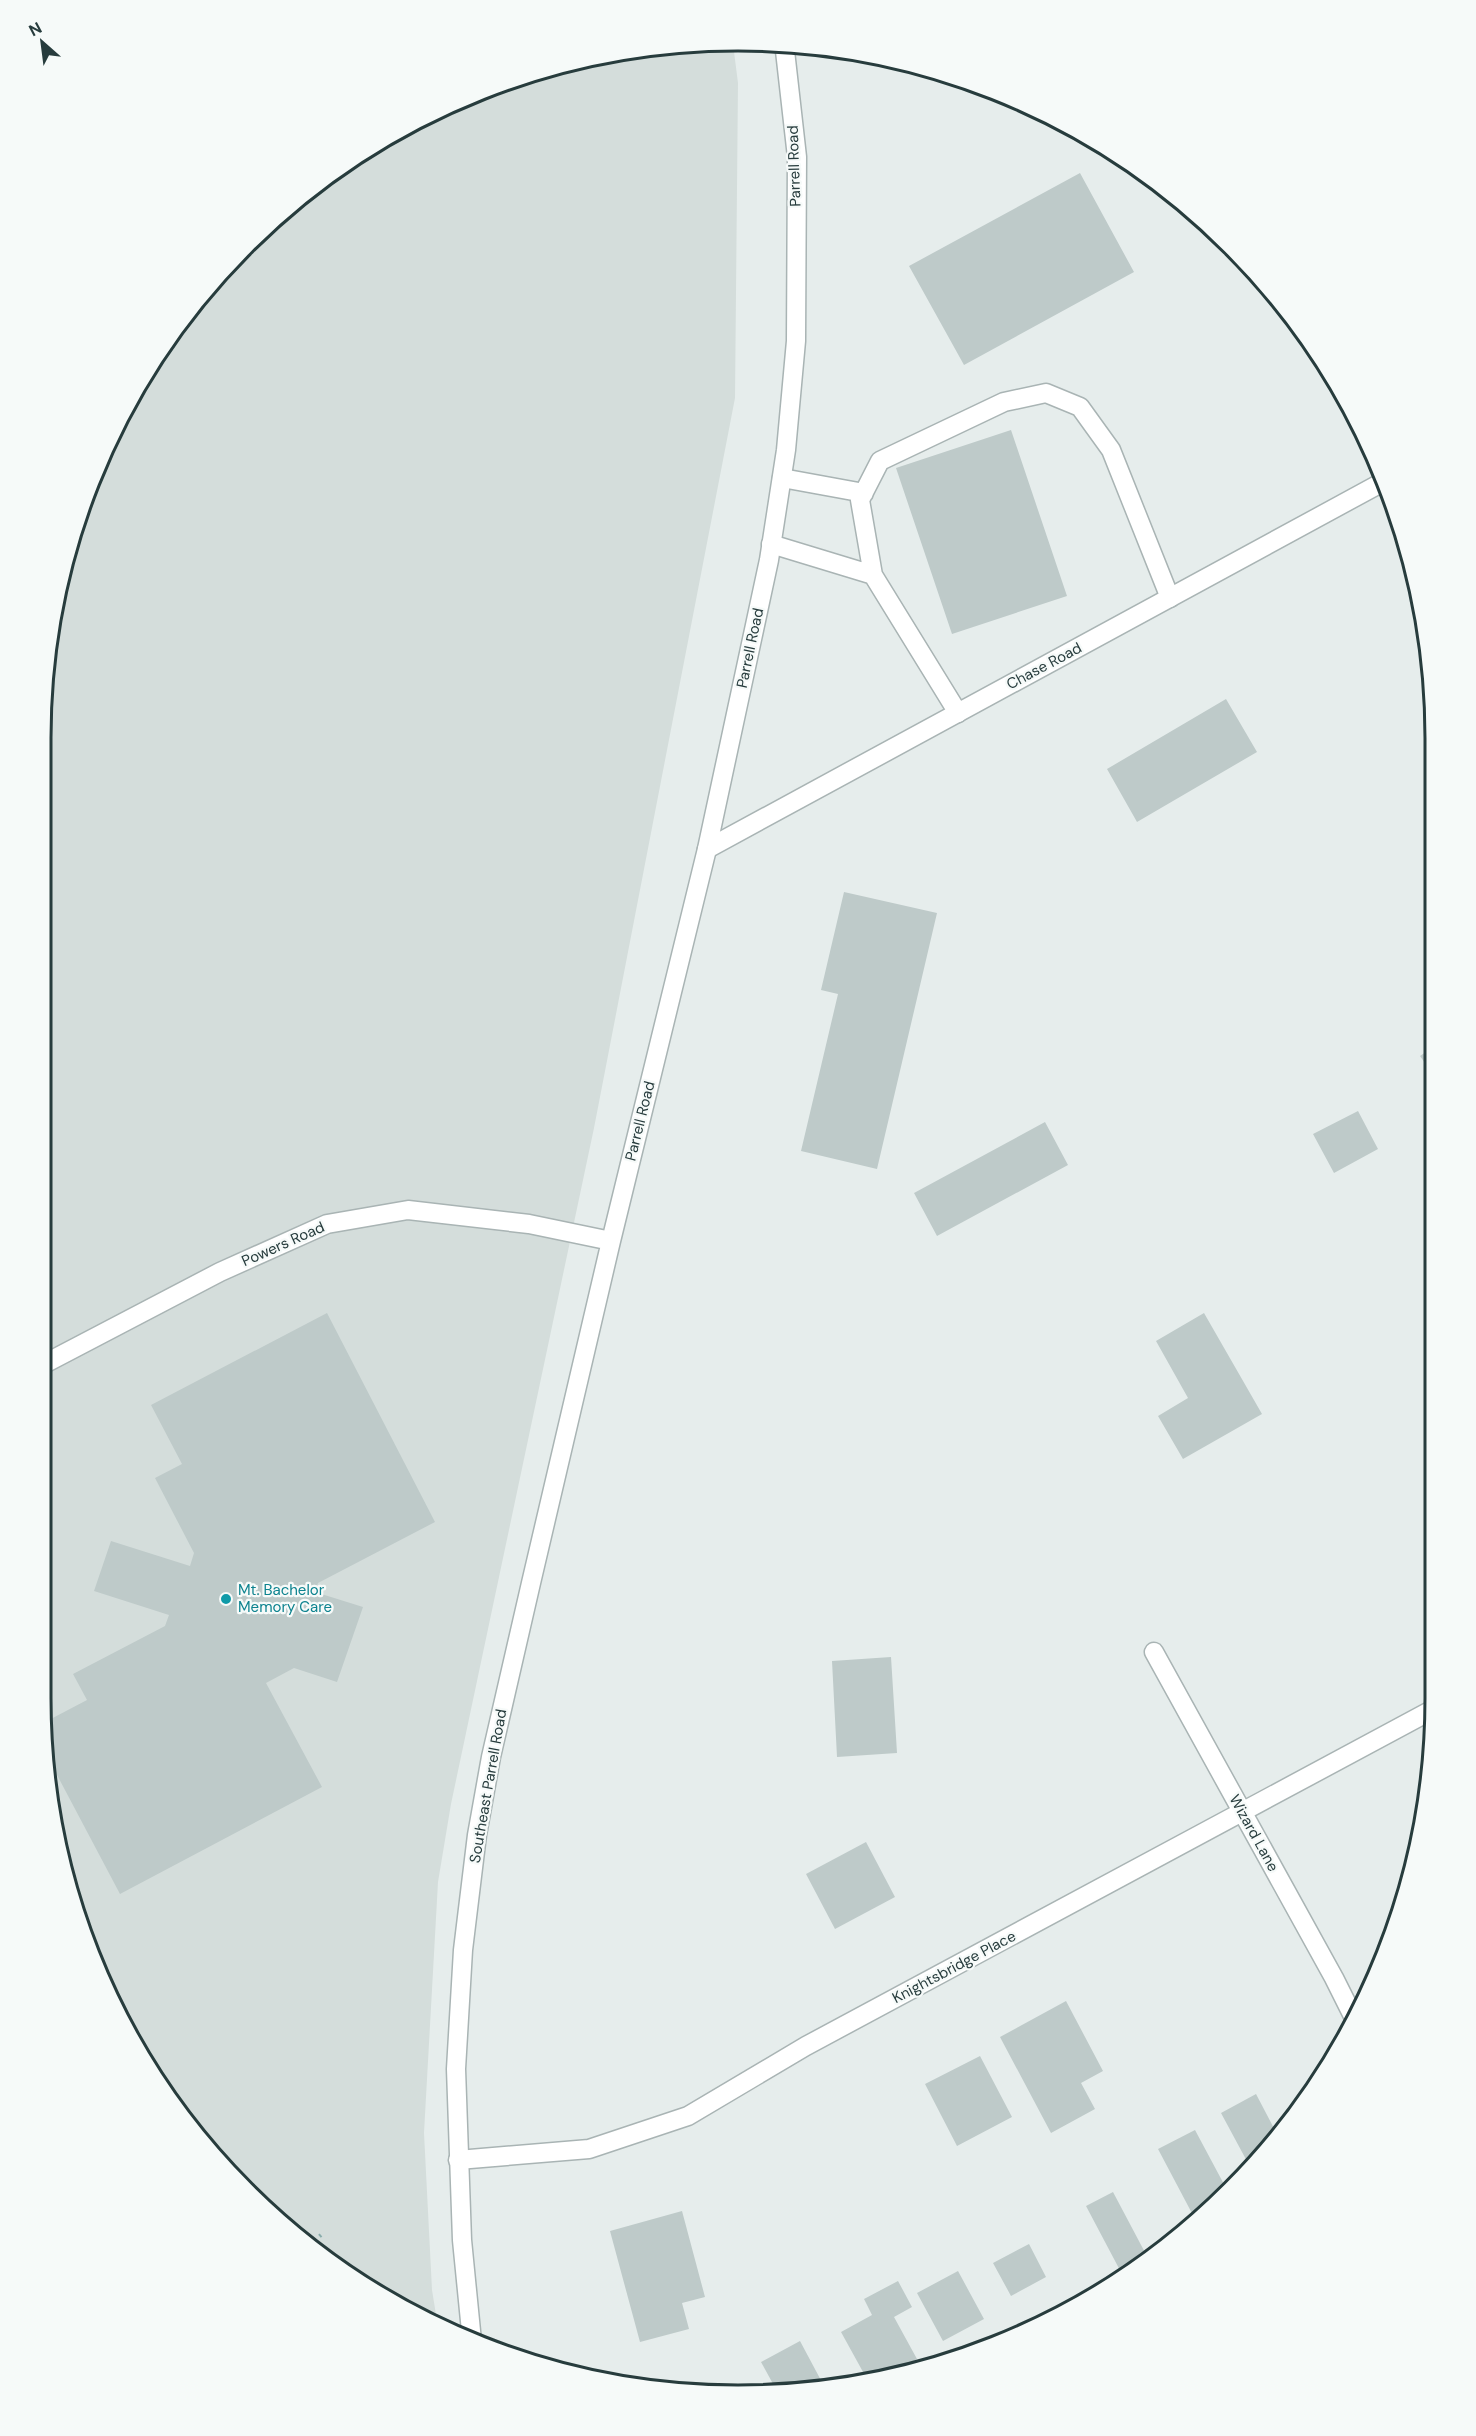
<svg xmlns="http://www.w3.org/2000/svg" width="1476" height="2436" font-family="'DM Sans',sans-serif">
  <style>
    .built { fill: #d4dddb }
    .building { fill: #becac9 }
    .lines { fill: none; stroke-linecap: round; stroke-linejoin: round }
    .service-casing { stroke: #a9b4b4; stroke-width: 21 }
    .minor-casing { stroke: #a9b4b4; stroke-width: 21 }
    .tertiary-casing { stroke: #a9b4b4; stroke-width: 21 }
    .path { stroke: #8aadac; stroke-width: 4; stroke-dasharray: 3 4.5; stroke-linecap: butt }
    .service { stroke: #fff; stroke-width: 18 }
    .minor { stroke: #fff; stroke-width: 18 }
    .tertiary { stroke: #fff; stroke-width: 18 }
    .culture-dot { fill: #0f9aa8; stroke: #f6faf9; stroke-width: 2 }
    .labels { text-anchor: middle; stroke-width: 4.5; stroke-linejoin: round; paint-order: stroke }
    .street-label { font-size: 15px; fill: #273c3d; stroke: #f6faf9 }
    .culture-label { font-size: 15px; fill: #0d838f; stroke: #f6faf9; text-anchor: start }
    .rim { fill: none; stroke: #273c3d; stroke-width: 3 }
  </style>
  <rect width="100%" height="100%" fill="#e6edec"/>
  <path class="built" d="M733,44L738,83L735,398L594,1128L451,1804L438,1882L424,2133L432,2290L438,2327L314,2252L184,2122L113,2007L77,1922L47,1789L46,647L93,471L184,314L278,214L389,134L513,78L647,47Z"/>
  <path class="building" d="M1080,173L1134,272L964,365L909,266Z
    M1011,430L1067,596L952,634L896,468Z
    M1226,699L1257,752L1137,822L1107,769Z
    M844,892L937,913L877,1169L801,1151L838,994L821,990Z
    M1433,1047L1432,1073L1420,1056Z
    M1358,1111L1378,1149L1334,1173L1313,1134Z
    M1045,1122L1068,1165L937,1236L914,1193Z
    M327,1313L435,1522L318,1583L315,1592L363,1607L337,1682L294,1668L266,1683L322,1787L120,1894L47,1756V1721L87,1700L73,1674L165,1626L169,1615L94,1591L111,1541L190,1566L194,1553L155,1478L182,1464L151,1405Z
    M1204,1313L1262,1414L1183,1459L1158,1416L1188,1398L1156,1341Z
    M891,1657L897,1753L837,1757L832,1661Z
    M866,1842L895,1897L835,1929L806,1874Z
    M1066,2001L1103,2071L1081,2083L1095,2109L1051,2133L1000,2037Z
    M980,2056L1012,2117L957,2146L925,2084Z
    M1256,2094L1278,2136L1249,2165L1221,2113Z
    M1195,2130L1226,2188L1195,2219L1158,2149Z
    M1113,2192L1149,2260L1123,2276L1086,2206Z
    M682,2211L705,2297L682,2303L689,2329L640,2342L610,2231Z
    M1029,2244L1046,2277L1011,2296L993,2263Z
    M958,2271L984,2319L943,2341L917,2293Z
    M898,2281L912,2307L894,2317L917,2359L885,2377L868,2381L841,2332L872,2315L864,2299Z
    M800,2341L824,2386L816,2390L778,2393L761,2362Z
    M732,2389L736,2395L722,2394Z"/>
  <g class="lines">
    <defs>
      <path id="service" d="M782,478L864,493
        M771,544L873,575L958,713
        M873,575L860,500L880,461L1004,402L1046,393L1080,407L1111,450L1170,598"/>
      <path id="minor" d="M707,849L1381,483
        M1154,1652L1334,1978L1353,2016
        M458,2160L589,2149L688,2116L806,2046L1430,1711"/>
      <path id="tertiary" d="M46,1363L220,1272L327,1224L408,1210L529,1224L611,1241
        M472,2341L462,2240L456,2069L463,1950L477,1835L491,1757L531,1583L611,1241L707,849L769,560L786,450L796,341L797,157L784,42"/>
    </defs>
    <use href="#service" class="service-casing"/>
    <use href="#minor" class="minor-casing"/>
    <use href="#tertiary" class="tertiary-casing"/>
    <path class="path" d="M308,2246L321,2235"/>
    <use href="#service" class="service"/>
    <use href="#minor" class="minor"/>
    <use href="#tertiary" class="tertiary"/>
  </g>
  <circle class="culture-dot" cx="226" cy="1599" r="6"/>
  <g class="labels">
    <g class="street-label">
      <text transform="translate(794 166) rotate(-92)" y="5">Parrell Road</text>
      <text transform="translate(750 648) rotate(-78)" y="5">Parrell Road</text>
      <text transform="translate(1044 666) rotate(-28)" y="5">Chase Road</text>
      <text transform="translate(640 1121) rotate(-76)" y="5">Parrell Road</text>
      <text transform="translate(283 1244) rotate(-24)" y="5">Powers Road</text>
      <text transform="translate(488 1786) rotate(-80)" y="5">Southeast Parrell Road</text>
      <text transform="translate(1254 1833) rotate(61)" y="5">Wizard Lane</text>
      <text transform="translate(954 1967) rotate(-28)" y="5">Knightsbridge Place</text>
    </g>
    <g class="culture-label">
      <text x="238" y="1595">Mt. Bachelor<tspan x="238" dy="17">Memory Care</tspan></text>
    </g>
  </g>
  <path d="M0 0H1476V2436H0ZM738 51H738A687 687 0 0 1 1425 738V1698A687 687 0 0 1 738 2385H738A687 687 0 0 1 51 1698V738A687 687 0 0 1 738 51Z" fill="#f6faf9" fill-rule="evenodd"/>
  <path class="rim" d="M738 51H738A687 687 0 0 1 1425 738V1698A687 687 0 0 1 738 2385H738A687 687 0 0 1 51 1698V738A687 687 0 0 1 738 51Z"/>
  <g transform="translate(42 42) rotate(332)" stroke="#f6faf9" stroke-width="4.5" paint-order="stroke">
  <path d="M0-4.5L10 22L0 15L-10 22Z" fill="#273c3d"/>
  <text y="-9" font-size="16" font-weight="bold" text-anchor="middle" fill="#273c3d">N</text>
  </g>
</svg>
